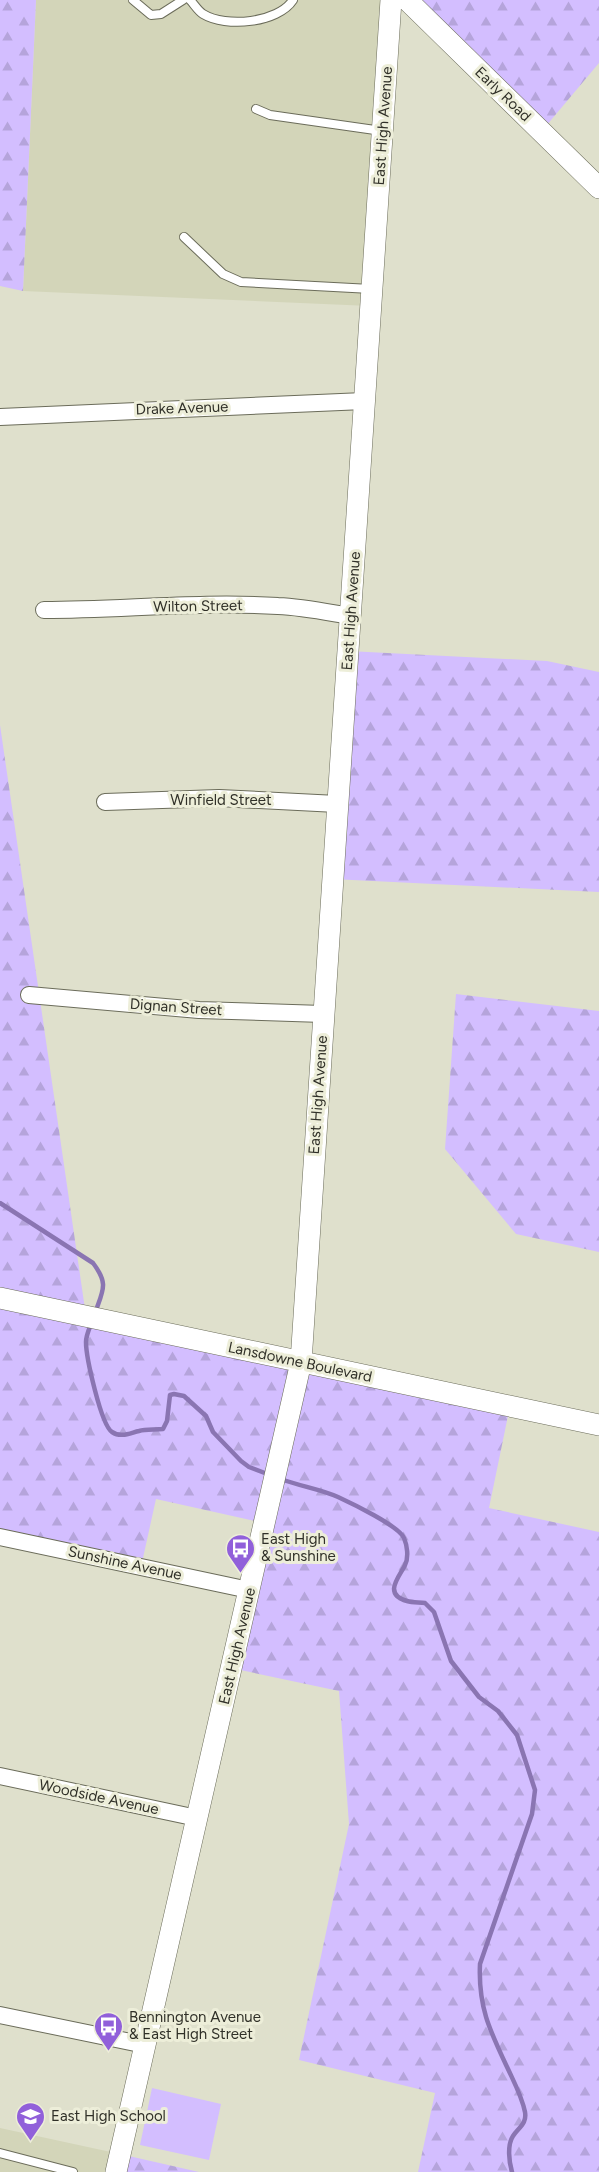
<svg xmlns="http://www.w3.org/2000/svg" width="599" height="2172" font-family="Figtree,sans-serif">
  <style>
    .built { fill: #d3d5b9 }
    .green { fill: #d3beff }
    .forest { fill: url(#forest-firs) }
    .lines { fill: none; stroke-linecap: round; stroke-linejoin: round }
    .stream { stroke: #8a75b2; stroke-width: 4.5 }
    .service-casing { stroke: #6b6c5a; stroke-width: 10 }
    .minor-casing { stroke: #6b6c5a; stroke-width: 18 }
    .tertiary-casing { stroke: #6b6c5a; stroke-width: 22 }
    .service { stroke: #fff; stroke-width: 8 }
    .minor { stroke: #fff; stroke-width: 16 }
    .tertiary { stroke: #fff; stroke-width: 21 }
    .labels { text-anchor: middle; stroke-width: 6; stroke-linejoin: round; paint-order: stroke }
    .street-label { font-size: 15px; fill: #303028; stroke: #edeed9 }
    .poi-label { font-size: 15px; fill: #303028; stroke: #edeed9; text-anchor: start }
  </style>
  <defs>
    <pattern id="forest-firs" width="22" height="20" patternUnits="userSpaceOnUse" patternTransform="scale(1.5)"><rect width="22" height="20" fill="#d3beff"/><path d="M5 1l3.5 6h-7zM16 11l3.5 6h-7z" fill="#b5a4db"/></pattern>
  </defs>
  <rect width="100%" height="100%" fill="#dfe0cc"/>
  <path class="built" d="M36,0H391L370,306L23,291Z
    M0,2128L120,2154L116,2172H0Z"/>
  <path class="green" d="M152,2088L221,2104L209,2160L140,2145Z"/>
  <path class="forest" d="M0,0H36L23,291L0,286Z
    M407,0H599V63L541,132Z
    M348,651L547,661L599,672V892L332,879Z
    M0,725L86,1316L510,1406L489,1508L599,1532V2172H418L435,2093L299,2060L349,1824L339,1691L231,1668L264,1523L156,1499L141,1567L0,1537Z
    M456,994L599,1011V1252L516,1234L445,1149Z
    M120,2154L199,2172H116Z"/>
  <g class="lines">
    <path class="stream" d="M0,1203L93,1263C109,1284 103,1290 95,1313
      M91,1324C89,1329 86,1336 86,1342C86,1357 101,1425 112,1432C121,1438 130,1433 139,1431C146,1429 155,1430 163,1429L167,1421L170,1395L174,1394L184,1396L206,1416L213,1432L241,1461L249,1467L270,1475
      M281,1479C299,1486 320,1489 338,1497C351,1503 399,1526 404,1538C407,1545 409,1557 405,1565C400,1576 382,1594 407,1601C413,1603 420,1602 425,1603L434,1612L451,1661L479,1697L498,1711L517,1735L535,1790L532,1814L480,1964C478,2007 490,2031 508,2069C515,2084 522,2097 525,2112C527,2124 519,2127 513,2136C507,2145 509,2162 512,2172"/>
    <defs>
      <path id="service" d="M133,0L151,15L161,14L183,0
        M190,0C194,4 198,11 203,14C226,28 278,23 293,0
        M256,109L270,115L382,131
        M184,237L223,274L241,282L371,289
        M0,2153L73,2172"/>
      <path id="minor" d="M0,417L364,401
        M44,610C122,610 200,601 278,606C303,607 326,612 350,616
        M105,802L219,798L337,804
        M29,995L199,1010L323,1014
        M0,1537L249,1590
        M0,1776L197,1818
        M0,2015L145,2045"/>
      <path id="tertiary" d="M407,0L599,188
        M0,1298L599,1425
        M116,2172L301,1362L391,0"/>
    </defs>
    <use href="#service" class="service-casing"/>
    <use href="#minor" class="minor-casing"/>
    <use href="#tertiary" class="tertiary-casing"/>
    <use href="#service" class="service"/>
    <use href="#minor" class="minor"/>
    <use href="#tertiary" class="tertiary"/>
  </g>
  <defs>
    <symbol id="bus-pin" viewBox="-11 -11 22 30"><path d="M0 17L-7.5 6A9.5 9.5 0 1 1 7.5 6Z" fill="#9160da" stroke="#edeed9"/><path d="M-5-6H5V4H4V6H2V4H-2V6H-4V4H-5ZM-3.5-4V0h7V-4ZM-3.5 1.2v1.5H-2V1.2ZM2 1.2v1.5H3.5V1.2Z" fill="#fff"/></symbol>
    <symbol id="school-pin" viewBox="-11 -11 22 30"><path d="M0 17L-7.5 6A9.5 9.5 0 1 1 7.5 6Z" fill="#9160da" stroke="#edeed9"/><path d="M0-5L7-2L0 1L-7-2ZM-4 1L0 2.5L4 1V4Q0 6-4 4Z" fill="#fff"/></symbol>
  </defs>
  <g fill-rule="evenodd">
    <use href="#bus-pin" x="224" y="1532" width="33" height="45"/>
    <use href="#bus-pin" x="92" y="2010" width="33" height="45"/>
    <use href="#school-pin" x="14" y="2100" width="33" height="45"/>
  </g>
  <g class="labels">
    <g class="street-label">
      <text transform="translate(503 94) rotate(44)" y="5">Early Road</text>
      <text transform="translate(383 126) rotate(-86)" y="5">East High Avenue</text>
      <text transform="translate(182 408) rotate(-2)" y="5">Drake Avenue</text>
      <text transform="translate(198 606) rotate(-1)" y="5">Wilton Street</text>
      <text transform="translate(351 611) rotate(-86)" y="5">East High Avenue</text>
      <text x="221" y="805">Winfield Street</text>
      <text transform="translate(176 1007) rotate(4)" y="5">Dignan Street</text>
      <text transform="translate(318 1095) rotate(-86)" y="5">East High Avenue</text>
      <text transform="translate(300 1362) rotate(12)" y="5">Lansdowne Boulevard</text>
      <text transform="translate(125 1563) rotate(12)" y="5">Sunshine Avenue</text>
      <text transform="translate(237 1646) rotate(-77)" y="5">East High Avenue</text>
      <text transform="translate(99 1797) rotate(12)" y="5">Woodside Avenue</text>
    </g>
    <g class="poi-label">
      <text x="261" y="1544">East High<tspan x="261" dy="17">&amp; Sunshine</tspan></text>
      <text x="129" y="2022">Bennington Avenue<tspan x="129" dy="17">&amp; East High Street</tspan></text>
      <text x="51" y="2121">East High School</text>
    </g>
  </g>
</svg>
